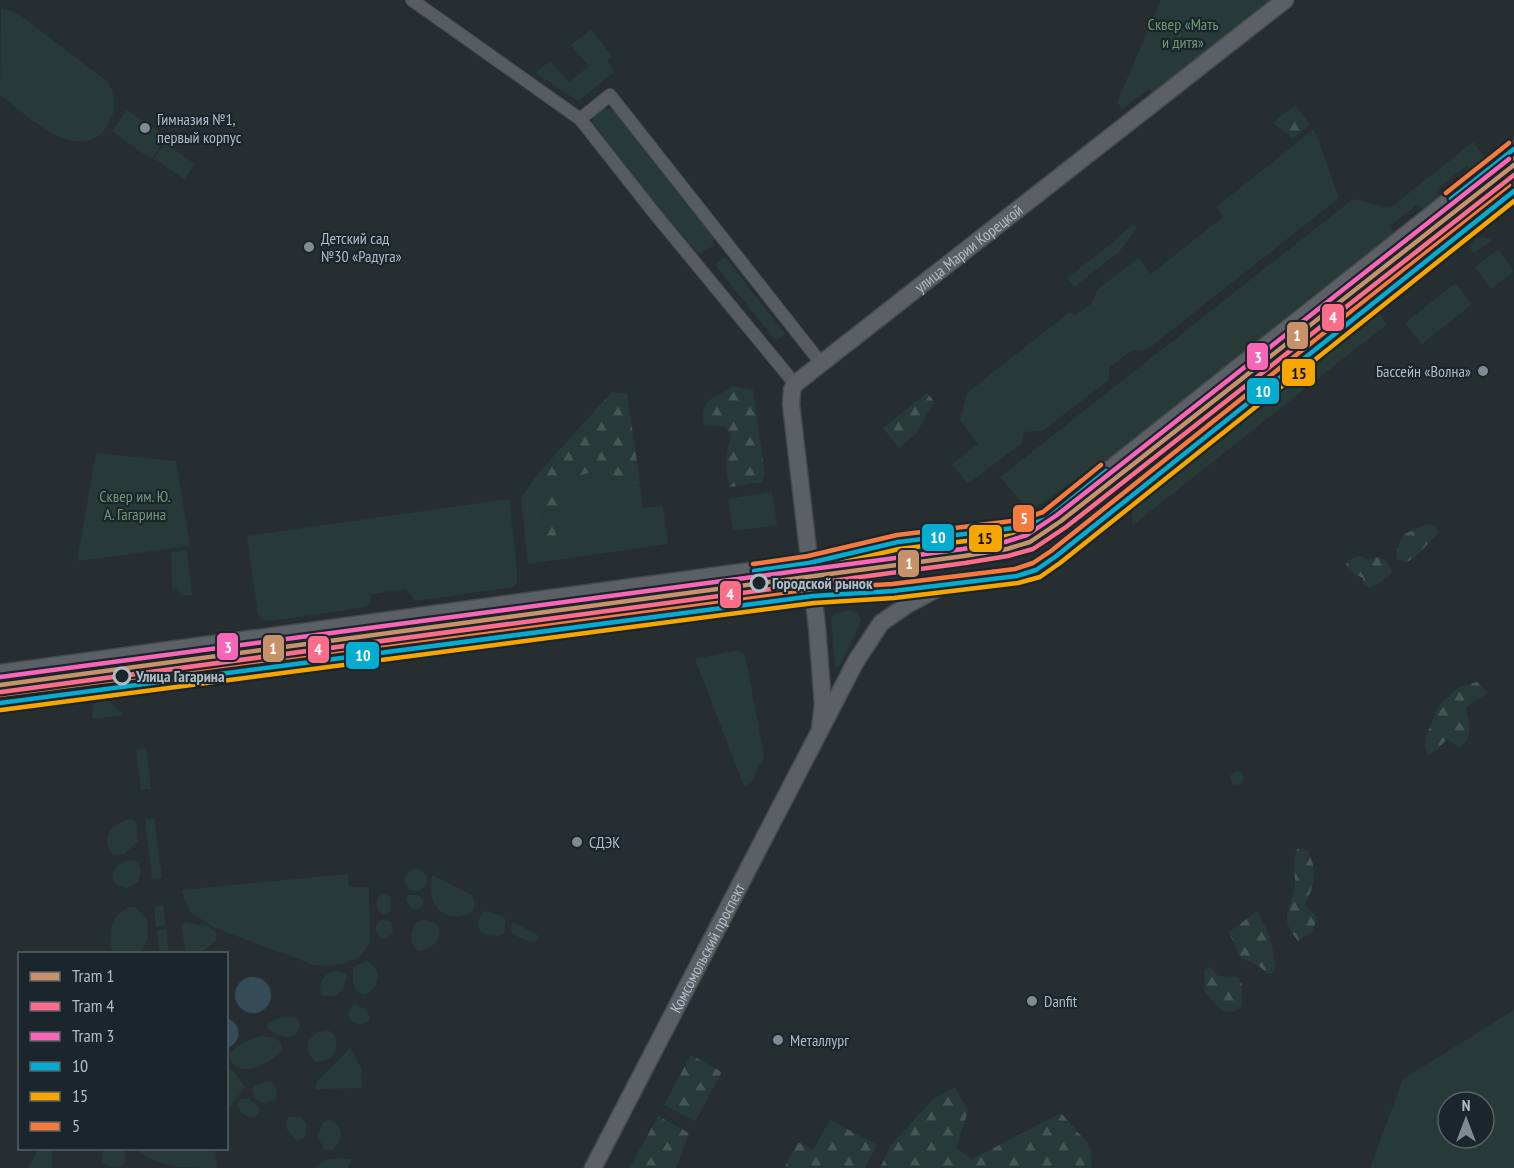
<svg xmlns="http://www.w3.org/2000/svg" width="1514" height="1168" font-family="'PT Sans Narrow',sans-serif">
  <style>
    .green { fill: #273a37; fill-rule: evenodd }
    .forest { fill: url(#forest-firs) }
    .water { fill: #364b58 }
    .lines { fill: none; stroke-linecap: round; stroke-linejoin: round }
    .street-casing { stroke: #454a4d; stroke-width: 14 }
    .secondary-casing { stroke: #454a4d; stroke-width: 19 }
    .street { stroke: #575c60; stroke-width: 12 }
    .secondary { stroke: #5b6066; stroke-width: 16 }
    .bus-1-casing { stroke: #1b252c; stroke-width: 9 }
    .bus-2-casing { stroke: #1b252c; stroke-width: 9 }
    .bus-3-casing { stroke: #1b252c; stroke-width: 9 }
    .bus-1 { stroke: #06acd0; stroke-width: 4.5 }
    .bus-2 { stroke: #f7a600; stroke-width: 4.5 }
    .bus-3 { stroke: #f6793e; stroke-width: 4.5 }
    .tram-1-casing { stroke: #1b252c; stroke-width: 9 }
    .tram-2-casing { stroke: #1b252c; stroke-width: 9 }
    .tram-3-casing { stroke: #1b252c; stroke-width: 9 }
    .tram-1 { stroke: #c7916a; stroke-width: 4.5 }
    .tram-2 { stroke: #fb6d88; stroke-width: 4.5 }
    .tram-3 { stroke: #fa66b7; stroke-width: 4.5 }
    .poi-dot { fill: #818a91; stroke: #1b252c; stroke-width: 2 }
    .stop-dot { fill: #1b252c; stroke: #b1bbc4; stroke-width: 3 }
    .labels { text-anchor: middle; stroke-width: 4.5; stroke-linejoin: round; paint-order: stroke }
    .park-label { font-size: 16px; fill: #719773; stroke: #1b252c }
    .poi-label { font-size: 16px; fill: #b1bbc4; stroke: #1b252c; text-anchor: start }
    .street-label { font-size: 16px; fill: #b1bbc4; stroke: #1b252c }
    .stop-label { font-size: 16px; font-weight: bold; fill: #b1bbc4; stroke: #1b252c; text-anchor: start }
    .line-badge { stroke: #1b252c; stroke-width: 2 }
    .badge-label { font-size: 16px; text-anchor: middle; font-weight: bold; fill: #fff }
    .pale-badge-label { font-size: 16px; text-anchor: middle; font-weight: bold; fill: #111 }
  </style>
  <defs>
    <pattern id="forest-firs" width="22" height="20" patternUnits="userSpaceOnUse" patternTransform="scale(1.5)"><rect width="22" height="20" fill="#273a37"/><path d="M5 1l3.5 6h-7zM16 11l3.5 6h-7z" fill="#445552"/></pattern>
  </defs>
  <rect width="100%" height="100%" fill="#272e32"/>
  <path class="green" d="M1161,0H1282L1156,97L1149,89L1122,109L1117,102Z
    M1,9L12,11L21,16L107,81C115,93 117,108 110,121C84,172 27,115 0,95Z
    M591,29L612,56L607,60L615,71L578,101L535,73L550,61L569,82L589,66L571,45Z
    M602,108L611,109L617,112L714,235L713,246L701,253L689,249L593,128C590,118 595,114 602,108Z
    M127,110L167,137L151,159L112,131Z
    M1314,129L1339,198L1148,349L1131,351L1109,368V380L1042,431L1024,432L1022,443L968,484L952,464L978,444L960,420L967,393L1068,313L1076,315L1093,302L1097,290L1138,258L1151,274L1223,217L1216,207Z
    M1473,142L1484,157L1482,166L1474,172L1467,165L1436,190L1442,198L1425,211L1418,204L1390,226L1396,234L1087,479L1083,474L1041,504L1027,509L1000,477L1353,199L1390,208Z
    M165,143L195,164L184,179L154,158Z
    M1133,224L1137,228L1119,252L1074,287L1067,278L1107,247Z
    M1498,249L1514,271L1491,289L1475,267Z
    M725,257L785,334L776,341L715,265Z
    M1455,283L1472,304L1422,344L1405,323Z
    M1379,314L1387,324L1133,525L1132,510Z
    M612,392L627,394L643,508L663,506L668,544L528,564L521,498L538,474Z
    M96,453L176,461L190,546L77,561Z
    M772,492L777,525L733,531L728,499Z
    M509,499L517,571V582L514,587L415,601L406,589L372,594L367,607L271,621L261,620L258,613L247,536Z
    M187,550L192,595L180,596L179,588L172,589L171,552Z
    M849,610L857,612L861,621L840,666L835,667L831,619L836,613Z
    M738,650L745,655L764,756L751,783L744,786L695,659Z
    M110,701L123,715L92,719L94,703Z
    M146,748L151,789L141,790L136,750Z
    M1230 778a7 7 0 1 1 14 0a7 7 0 1 1-14 0Z
    M154,818L162,878L152,879L145,819Z
    M131,819L136,822L138,841L124,854L113,855C98,838 113,822 131,819Z
    M134,860C143,866 141,872 138,882L127,888L118,886L113,881C113,866 120,861 134,860Z
    M405 880a11 11 0 1 1 22 0a11 11 0 1 1-22 0Z
    M348,874L349,887H369L370,943L359,957L343,964L329,966L314,965L215,928L190,912L181,890Z
    M432,875L473,896L475,904L473,912C457,920 439,918 433,900C430,893 431,883 432,875Z
    M382,893L388,894L391,899L390,911L385,915C374,910 375,901 382,893Z
    M408,895H418L423,900V905L418,909H412L406,899Z
    M163,905L166,925L156,927L154,907Z
    M131,907H135L147,920L148,937L141,953H113C107,936 111,912 131,907Z
    M485,911L503,916L506,921L504,934C486,941 468,927 485,911Z
    M424,919L436,924C445,939 433,948 419,951C408,944 410,933 416,922Z
    M384,920L391,921L393,933L386,939H380L375,929L379,921Z
    M184,922L209,927L216,933V940L201,953H186L181,926Z
    M513,922L539,936L536,941L530,942L512,934L511,927Z
    M166,929L169,953H160L157,930Z
    M366,961C384,969 380,987 365,995L357,992L353,983V967Z
    M336,971L343,972L347,977L344,987L334,997L321,995C318,983 323,973 336,971Z
    M354,1004L365,1009L370,1017L369,1021C361,1026 356,1025 349,1019V1011Z
    M1514,1010V1168H1370L1403,1079ZM1448,1102H1484V1138H1448Z
    M289,1017L296,1018L300,1022C299,1044 279,1038 267,1028L268,1023L279,1018Z
    M328,1030L335,1036C340,1052 330,1064 314,1061L307,1050L308,1041L318,1032Z
    M263,1036L274,1038L281,1042L282,1049C271,1065 235,1082 229,1055C238,1044 249,1039 263,1036Z
    M350,1048L361,1068L362,1088L316,1089V1083Z
    M227,1070L234,1072L245,1087L227,1111Z
    M267,1081L273,1083L277,1089L276,1099C264,1105 256,1104 252,1090L256,1085Z
    M240,1099H249L258,1107L259,1113L254,1118C244,1116 240,1114 237,1104Z
    M290,1117H300L306,1122V1135L302,1139L296,1140L286,1128V1121Z
    M328,1120C345,1125 344,1140 332,1150H325L317,1136L323,1123Z
    M39,1148L49,1149L52,1151V1168H28Z
    M107,1148L124,1149L126,1159L124,1164C115,1168 110,1168 103,1163C101,1157 101,1152 107,1148Z
    M135,1149H215L217,1168C185,1168 158,1168 135,1149Z
    M339,1158L352,1159L348,1168H313L328,1159Z"/>
  <path class="forest" d="M1295,105L1310,125L1293,138L1273,123Z
    M1483,237L1492,240L1474,253L1470,248L1474,240Z
    M732,386L753,390L765,475L761,482L730,487C724,469 726,453 731,435L726,427L704,425C698,398 716,399 732,386Z
    M612,392L627,394L640,483L611,482L607,469L580,475L568,472L560,478L550,481L538,474Z
    M927,393L934,401L916,434L899,448L883,428Z
    M553,496L563,502L564,508L556,524V542L546,545L538,540L537,532L541,520C530,507 538,500 553,496Z
    M1428,524L1435,525L1439,533C1426,543 1420,557 1404,563L1397,559L1396,554L1402,535Z
    M1361,556L1368,560C1380,553 1389,560 1392,572L1387,578L1370,588L1363,585V578L1348,571L1346,564L1353,558Z
    M1477,682L1488,693L1466,707C1468,724 1475,735 1460,748L1447,739L1438,749L1428,755L1425,746L1427,734L1439,705L1459,687Z
    M1297,849L1307,850C1318,870 1315,884 1305,904L1317,918L1312,932L1298,941C1275,914 1295,908 1295,882C1295,867 1292,865 1297,849Z
    M1257,911C1268,929 1275,950 1275,972L1268,974L1259,966L1241,958L1229,932Z
    M1210,967L1218,976L1237,977L1242,983V1006C1227,1021 1215,1004 1205,992L1204,970Z
    M691,1055L722,1072L695,1121L664,1105Z
    M955,1087L968,1111L956,1148L972,1159L1061,1113L1090,1146L1092,1168H880L891,1145L933,1099Z
    M658,1116L689,1133L676,1168H630Z
    M830,1120L877,1145L865,1168H784L798,1142L813,1150Z"/>
  <path class="water" d="M235 995a18 18 0 1 1 36 0a18 18 0 1 1-36 0Z
    M227,1018C242,1024 243,1042 227,1048Z"/>
  <g class="lines">
    <defs>
      <path id="street" d="M412,0L580,119L655,214L795,384
        M580,119L610,95L821,363"/>
      <g id="secondary">
        <path d="M0,673L809,563L898,542L1022,527L1047,519L1514,149"/>
        <path d="M0,703L813,596L893,591L1017,576L1036,570L1055,557L1514,191"/>
        <path id="s1" d="M820,729L823,704L817,627L791,404L792,390L795,384L1285,0"/>
        <path id="s2" d="M593,1168L856,661L881,623L907,605L933,591"/>
      </g>
    </defs>
    <use href="#street" class="street-casing"/>
    <use href="#secondary" class="secondary-casing"/>
    <use href="#street" class="street"/>
    <use href="#secondary" class="secondary"/>
    <defs>
      <path id="bus-1" d="M1451,199L1514,149
        M754,571L809,563L898,542L1022,527L1047,519L1106,471
        M0,703L813,596L893,591L1017,576L1036,570L1055,557L1514,191"/>
      <path id="bus-2" d="M1456,205L1514,159
        M755,578L811,570L899,549L1024,534L1051,525L1111,477
        M1,710L814,603L894,598L1018,583L1040,577L1060,563L1514,201"/>
      <path id="bus-3" d="M1446,193L1509,143
        M753,564L808,556L897,535L1020,520L1043,512L1101,465
        M0,695L812,589L892,584L1015,569L1033,563L1051,551L1509,185"/>
    </defs>
    <use href="#bus-1" class="bus-1-casing"/>
    <use href="#bus-2" class="bus-2-casing"/>
    <use href="#bus-3" class="bus-3-casing"/>
    <use href="#bus-1" class="bus-1"/>
    <use href="#bus-2" class="bus-2"/>
    <use href="#bus-3" class="bus-3"/>
    <defs>
      <path id="tram-1" d="M0,685L964,556L1007,549L1030,542L1061,521L1514,165"/>
      <path id="tram-2" d="M1,692L965,563L1008,556L1033,549L1066,527L1514,175"/>
      <path id="tram-3" d="M0,677L963,549L1005,542L1027,535L1057,515L1509,159"/>
    </defs>
    <use href="#tram-1" class="tram-1-casing"/>
    <use href="#tram-2" class="tram-2-casing"/>
    <use href="#tram-3" class="tram-3-casing"/>
    <use href="#tram-1" class="tram-1"/>
    <use href="#tram-2" class="tram-2"/>
    <use href="#tram-3" class="tram-3"/>
  </g>
  <g class="poi-dot">
    <circle cx="145" cy="128" r="6"/>
    <circle cx="309" cy="247" r="6"/>
    <circle cx="1483" cy="371" r="6"/>
    <circle cx="577" cy="842" r="6"/>
    <circle cx="1032" cy="1001" r="6"/>
    <circle cx="778" cy="1040" r="6"/>
  </g>
  <g class="stop-dot">
    <circle cx="759" cy="583" r="8"/>
    <circle cx="122" cy="676" r="8"/>
  </g>
  <g class="labels">
    <g class="park-label">
      <text x="1183" y="30">Сквер «Мать<tspan x="1183" dy="18">и дитя»</tspan></text>
      <text x="135" y="502">Сквер им. Ю.<tspan x="135" dy="18">А. Гагарина</tspan></text>
    </g>
    <g class="poi-label">
      <text x="157" y="125">Гимназия №1,<tspan x="157" dy="18">первый корпус</tspan></text>
      <text x="321" y="244">Детский сад<tspan x="321" dy="18">№30 «Радуга»</tspan></text>
      <text x="1471" y="377" text-anchor="end">Бассейн «Волна»</text>
      <text x="589" y="848">СДЭК</text>
      <text x="1044" y="1007">Danfit</text>
      <text x="790" y="1046">Металлург</text>
    </g>
    <g class="street-label">
      <text dy="6" stroke="none"><textPath href="#s1" startOffset="568">улица Марии Корецкой</textPath></text>
      <text dy="6" stroke="none"><textPath href="#s2" startOffset="248">Комсомольский проспект</textPath></text>
    </g>
    <g class="stop-label">
      <text x="772" y="589">Городской рынок</text>
      <text x="136" y="682">Улица Гагарина</text>
    </g>
  </g>
  <g class="line-badge">
    <rect x="1321" y="303" width="24" height="29" rx="6" fill="#fb6d88"/>
    <rect x="1286" y="321" width="23" height="29" rx="6" fill="#c7916a"/>
    <rect x="1246" y="342" width="23" height="29" rx="6" fill="#fa66b7"/>
    <rect x="1281" y="358" width="35" height="29" rx="6" fill="#f7a600"/>
    <rect x="1246" y="377" width="34" height="28" rx="6" fill="#06acd0"/>
    <rect x="1012" y="504" width="23" height="29" rx="6" fill="#f6793e"/>
    <rect x="921" y="523" width="34" height="29" rx="6" fill="#06acd0"/>
    <rect x="968" y="524" width="35" height="29" rx="6" fill="#f7a600"/>
    <rect x="897" y="549" width="23" height="29" rx="6" fill="#c7916a"/>
    <rect x="719" y="580" width="23" height="29" rx="6" fill="#fb6d88"/>
    <rect x="216" y="632" width="23" height="29" rx="6" fill="#fa66b7"/>
    <rect x="262" y="634" width="23" height="29" rx="6" fill="#c7916a"/>
    <rect x="307" y="635" width="23" height="29" rx="6" fill="#fb6d88"/>
    <rect x="345" y="641" width="35" height="29" rx="6" fill="#06acd0"/>
  </g>
  <g class="badge-label">
    <text x="1333" y="323">4</text>
    <text x="1297" y="341">1</text>
    <text x="1258" y="363">3</text>
    <text x="1263" y="397">10</text>
    <text x="1024" y="524">5</text>
    <text x="938" y="543">10</text>
    <text x="909" y="569">1</text>
    <text x="730" y="600">4</text>
    <text x="228" y="653">3</text>
    <text x="273" y="654">1</text>
    <text x="318" y="655">4</text>
    <text x="363" y="661">10</text>
  </g>
  <g class="pale-badge-label">
    <text x="1299" y="379">15</text>
    <text x="985" y="544">15</text>
  </g>
  <rect x="18" y="952" width="210" height="198" fill="#1b252c" stroke="#576169" stroke-width="1.5"/>
  <rect x="30" y="972" width="30" height="9" fill="#c7916a" stroke="#576169" stroke-width="1.5"/>
  <text x="72" y="982" font-size="18" fill="#b1bbc4">Tram 1</text>
  <rect x="30" y="1002" width="30" height="9" fill="#fb6d88" stroke="#576169" stroke-width="1.5"/>
  <text x="72" y="1012" font-size="18" fill="#b1bbc4">Tram 4</text>
  <rect x="30" y="1032" width="30" height="9" fill="#fa66b7" stroke="#576169" stroke-width="1.5"/>
  <text x="72" y="1042" font-size="18" fill="#b1bbc4">Tram 3</text>
  <rect x="30" y="1062" width="30" height="9" fill="#06acd0" stroke="#576169" stroke-width="1.5"/>
  <text x="72" y="1072" font-size="18" fill="#b1bbc4">10</text>
  <rect x="30" y="1092" width="30" height="9" fill="#f7a600" stroke="#576169" stroke-width="1.5"/>
  <text x="72" y="1102" font-size="18" fill="#b1bbc4">15</text>
  <rect x="30" y="1122" width="30" height="9" fill="#f6793e" stroke="#576169" stroke-width="1.5"/>
  <text x="72" y="1132" font-size="18" fill="#b1bbc4">5</text>
  <g transform="translate(1466 1120)"><circle r="28" fill="#1b252c" stroke="#576169" stroke-width="1.5"/>
  <path d="M0-4.5L10 22L0 15L-10 22Z" fill="#818a91"/>
  <text y="-9" font-size="16" font-weight="bold" text-anchor="middle" fill="#b1bbc4">N</text>
  </g>
</svg>
